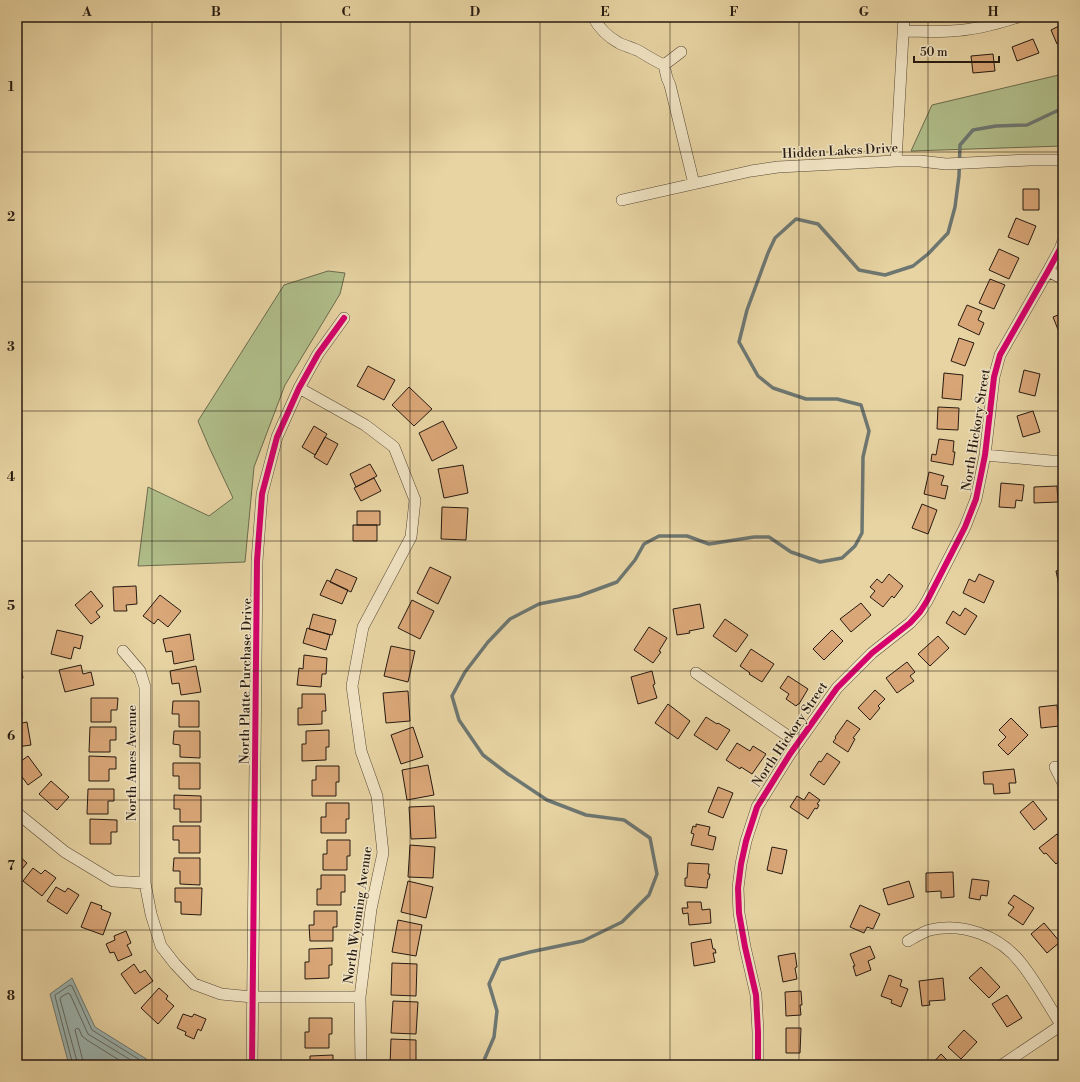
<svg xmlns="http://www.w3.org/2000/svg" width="1080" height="1082" font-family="'Libre Bodoni',serif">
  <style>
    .green { fill: #b0be8a; stroke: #6b6c4e }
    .water { fill: #9cb5b2; stroke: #6d7772 }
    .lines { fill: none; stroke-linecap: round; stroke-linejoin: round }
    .shore { stroke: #616862; stroke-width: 1 }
    .stream { stroke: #6d7772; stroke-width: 3.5 }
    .building { fill: #d9a677; stroke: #261a11 }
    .minor-casing { stroke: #564836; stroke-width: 12 }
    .minor { stroke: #f0e3c3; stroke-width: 11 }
    .cycleway-casing { stroke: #f0e3c3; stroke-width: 8 }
    .cycleway { stroke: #d6006c; stroke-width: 6 }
    .grid { fill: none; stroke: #261a11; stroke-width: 1; stroke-opacity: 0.55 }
    .labels { text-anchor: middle; stroke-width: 3; stroke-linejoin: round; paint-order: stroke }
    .street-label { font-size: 13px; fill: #261a11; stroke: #f0e3c3 }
    .neatline { fill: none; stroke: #261a11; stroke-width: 1.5 }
    .grid-label { font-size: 13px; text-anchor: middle; font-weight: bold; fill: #261a11 }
  </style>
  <rect width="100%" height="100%" fill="#e8d4a3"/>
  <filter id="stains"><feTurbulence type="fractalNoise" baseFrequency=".005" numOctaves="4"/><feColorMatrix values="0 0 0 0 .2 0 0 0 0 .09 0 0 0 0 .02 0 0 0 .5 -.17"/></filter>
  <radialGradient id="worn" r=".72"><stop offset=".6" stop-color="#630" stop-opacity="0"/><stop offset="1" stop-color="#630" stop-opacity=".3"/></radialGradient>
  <path class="green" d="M1063,74V146L911,151L932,105Z
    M328,271L345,273L340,294L285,385L254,467L245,562L138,566L148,487L209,516L233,498L209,447L198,421L284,285Z"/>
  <path class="water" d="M72,978L95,1027L156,1065H69L50,994Z"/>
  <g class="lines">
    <path class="shore" d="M73,1065L55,996V995L70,985L72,986L92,1030L148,1065
      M78,1065L60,999L61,997L68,993L70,994L88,1034L139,1065
      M84,1065L75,1030L77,1028L79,1029L82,1036L87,1040L127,1065"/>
    <path class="stream" d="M482,1065L494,1037L497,1011L489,984L500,960L530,952L583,941L622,922L649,895L657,874L650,838L624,820L586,815L547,800L508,774L483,755L459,720L452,696L465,672L488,642L510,619L539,604L579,596L617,582L635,560L644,544L659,536H687L709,544L754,537H769L791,552L820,562L842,558L855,546L862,533L863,457L869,431L861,405L837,399H806L773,388L758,376L739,342L747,310L768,253L775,238L796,219L818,224L835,243L859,270L885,275L913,266L928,254L948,233L955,207L959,176L960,145L973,130L996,126L1027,125L1063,108"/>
  </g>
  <path class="building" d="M1063,24V41L1057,44L1051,30Z
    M1033,39L1039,53L1017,61L1012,47Z
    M993,54L995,71L973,73L971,56Z
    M1023,189H1039V210H1023Z
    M1016,218L1036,226L1028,245L1008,237Z
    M999,249L1019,258L1009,279L989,270Z
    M990,279L1005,285L994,309L979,303Z
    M967,305L982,311L978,320L984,323L979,335L958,325Z
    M1063,313V331L1059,332L1053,317Z
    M959,338L974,343L965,366L951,361Z
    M368,366L395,380L384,400L357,386Z
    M1024,370L1040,374L1035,396L1019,392Z
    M944,373L963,375L961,400L942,398Z
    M409,387L432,409L414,426L392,405Z
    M938,407L959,408L958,430L937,429Z
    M1033,411L1040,432L1023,437L1017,416Z
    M443,421L457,448L432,461L419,433Z
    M314,426L327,434L315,455L302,447Z
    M325,437L338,444L327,465L314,457Z
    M939,439L954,441L953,452H955L953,465L931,461L932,454L936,455Z
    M370,464L377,476L356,487L350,474Z
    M463,465L468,493L444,498L438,469Z
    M929,472L944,476L941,485L948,486L945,499L924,494Z
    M374,478L381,491L361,501L354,488Z
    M1001,483L1024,485L1022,501L1016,500L1015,508L999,507Z
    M1057,486L1058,502L1034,503V487Z
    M922,504L937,510L928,534L912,528Z
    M442,507L468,508L466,540L441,539Z
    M357,511H380V525H357Z
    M353,525H377V541H353Z
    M430,567L451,577L438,604L417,593Z
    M336,569L357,578L351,592L330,582Z
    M1063,569V593L1061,594L1056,571Z
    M889,574L903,586L894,598L892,596L883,607L870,597L875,591L870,587L877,579L882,583Z
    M979,574L994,581L984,603L963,593L969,579L975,582Z
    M327,580L348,590L342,604L320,595Z
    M136,586L137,604L126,605L127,611H114L113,587Z
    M91,591L103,606L96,612L100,617L91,624L75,605Z
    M160,595L181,611L168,627L158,619L154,624L143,616Z
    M412,600L434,611L420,639L398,628Z
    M861,603L871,615L851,632L840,619Z
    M700,604L704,628L689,631L690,633L677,635L673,609Z
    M965,608L977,616L965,635L946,623L953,611L960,616Z
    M313,614L336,620L332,635L309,629Z
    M725,619L748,635L736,652L713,636Z
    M649,627L667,638L659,651L661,652L653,663L634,650Z
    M307,628L330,635L326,650L303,643Z
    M57,630L83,636L80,649L74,647L71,659L51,654Z
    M832,630L843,641L824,660L813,649Z
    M190,634L194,660L174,664L172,651L166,652L163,639Z
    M938,636L949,648L930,666L918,654Z
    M391,646L415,651L408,682L384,676Z
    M751,649L774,664L762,682L749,674L750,673L740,666Z
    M304,655L327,658L326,674H322L321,687L297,685L299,668L303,669Z
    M17,656H18L23,678L17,679Z
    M907,662L915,672L910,676L914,681L897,693L886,678Z
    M81,665L83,674L91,672L94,685L65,692L59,670Z
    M196,666L201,692L181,695L179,683L172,684L170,671Z
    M652,671L655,684L653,685L657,698L638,704L631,677Z
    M788,676L808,689L799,704H798L796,706L786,699L789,694L780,688Z
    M875,690L885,699L878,706L880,708L870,720L858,708Z
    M19,691L22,715H17V692Z
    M408,691L410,721L386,723L383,693Z
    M302,694H325L326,711H322V724L298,725V708H302Z
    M91,698H118L117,710H111V722H91Z
    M173,701H199V727H179V714H172Z
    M668,704L690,721L678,739L655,723Z
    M1057,705L1059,726L1041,728L1039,707Z
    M706,717L717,724L718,723L730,730L717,750L694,735Z
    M1011,718L1028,735L1008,755L998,745L1006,737L999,730Z
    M847,720L860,729L853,738L855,739L848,752L833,742L836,738L835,737Z
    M27,722L31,745L17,747V724Z
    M90,727H116V740H110V752H89Z
    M413,727L423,757L401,764L391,735Z
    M329,730V747H326V760L302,761V744H306V731Z
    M174,731H200V758L180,757V745L173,744Z
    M737,743L750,751L753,746L766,754L752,774L741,767L740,769L726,760Z
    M827,753L840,762L824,785L810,775L819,761L821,762Z
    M28,756L42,775L28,785L17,770V764Z
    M89,756L116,757V769H109V781H89Z
    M173,763H200V789H179V776H173Z
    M428,765L434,795L407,800L402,770Z
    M316,766H339V782H336V796H312V780H316Z
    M1014,769L1016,783H1009L1010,793L994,794L993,784H984L983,772Z
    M51,781L69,797L57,810L39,794Z
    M718,787L733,793L723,818L708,812Z
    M88,789H114V801H108V814H87Z
    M809,792L820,800L817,804L819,805L817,809L815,808L808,819L790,807L797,796L804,800Z
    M174,795L201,796V822H180V809H174Z
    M1033,801L1047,819L1034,830L1020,812Z
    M326,803H349V819H346V833H321V817H326Z
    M434,806L436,838L411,839L409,807Z
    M90,819L117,820V832H111V844H90Z
    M696,824L710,827L708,835L716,837L713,850L691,845L694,834L691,833L693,826L696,827Z
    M173,826H200V853H179V840H173Z
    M1057,834L1063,842V858L1056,864L1046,853L1044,854L1039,848Z
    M327,840H350V856H347V870H323V854H327Z
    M410,845L435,847L433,878L408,877Z
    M772,847L787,850L782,874L767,870Z
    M17,849L21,852L19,856L27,863L18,874L17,873Z
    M174,858H200V885L180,884V871H173Z
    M688,863L709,864L708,874H710L709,879H708L707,888L685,886V878H687Z
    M33,868L41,874L45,870L56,878L42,896L23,881Z
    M953,872L954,897L941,898V891L926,892V873Z
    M321,875H345V892H341V905H317V889H321Z
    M972,879L989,881L987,896L981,895L980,900L969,898Z
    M408,881L433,887L426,918L401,912Z
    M909,881L914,897L888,905L883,889Z
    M56,887L65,892L68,888L79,895L67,914L47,901Z
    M175,888H202L201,915L181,914V902H175Z
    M1014,895L1034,908L1023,925L1008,915L1014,907L1008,903Z
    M91,902L102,906L101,909L111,913L103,935L81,927Z
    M687,902H701L702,910L710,909L711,923L689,925L688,913L683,914L682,908H688Z
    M860,905L880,914L873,929L867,927L864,933L850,927Z
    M314,911H337V927H333V941H310L309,925H314Z
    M398,920L422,925L416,956L392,952Z
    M1044,923L1060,942L1047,953L1031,934Z
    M126,931L131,943L127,945L132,955L118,961L114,952L110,953L106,944L115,940L114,936Z
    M711,939L713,949H715L716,953H713L715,962L694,966L691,943Z
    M870,946L875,958L868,961L871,970L856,976L853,966H855L850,954Z
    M332,948V965H329V978L305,979V962H309V949Z
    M795,953L797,967L795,968L797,979L783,982L778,956Z
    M392,963L417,964L416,996L391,995Z
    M134,964L140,973L145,970L153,981L135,994L121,974Z
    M981,967L1000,987L989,998L969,978Z
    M1063,967V977L1059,970Z
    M889,975L902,980L900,986L908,989L901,1007L891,1003L892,1000L881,996Z
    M943,978L945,1000L929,1001L930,1005L922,1006L919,981Z
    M159,988L168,996L166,999L174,1006L158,1024L141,1008Z
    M801,991L802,1005H800L801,1015L786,1016L785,992Z
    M1007,995L1022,1018L1007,1027L992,1004Z
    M393,1001L418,1002L416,1034L391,1033Z
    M183,1014L192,1017L194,1014L206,1019L201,1031L198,1029L194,1039L185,1035L186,1032L177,1028Z
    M309,1018H332V1034H329V1048H305V1032H309Z
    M786,1028H801L800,1053H786Z
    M964,1030L977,1042L961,1059L948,1047Z
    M391,1039L416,1040V1065H390Z
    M941,1054L952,1065H931Z
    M333,1055V1065H310V1056Z"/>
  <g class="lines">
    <defs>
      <path id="minor" d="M593,17C599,28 608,37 619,43C625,46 633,48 639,51C647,56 655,61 664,65L667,78L670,85L694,184
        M903,31C919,31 935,32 951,31C974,30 997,24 1018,17
        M664,65L681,52
        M896,161L904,17
        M622,200L751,171L778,167L896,161H920L946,164L1029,160H1063
        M1048,271L1063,279
        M299,388L365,425L394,447L415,500L411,537L363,627L352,686L361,751L377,796L383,853L371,909L360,997L361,1065
        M985,455L1051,461H1063
        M123,651L140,671L145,687V883L151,914L161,946L175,964L194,984L221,994L252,997H360
        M696,673L798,743
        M1055,767L1063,783
        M17,813L65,852L113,881L145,883
        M908,941C915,937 923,932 930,930C963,922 1000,936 1021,963C1036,982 1048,1004 1061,1025
        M252,1065L257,561L262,494L277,437L299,388L318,354L344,318
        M758,1065V1032L756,995L745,947L739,913L738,888L741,864L746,841L757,807L790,754L837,688L872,653L910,623L920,612L927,601L965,527L976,499L985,455L994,377L1000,355L1048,271L1060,249L1063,241
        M1002,1065L1063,1024"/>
    </defs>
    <use href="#minor" class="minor-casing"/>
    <use href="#minor" class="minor"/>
    <defs>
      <path id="cycleway" d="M252,1065L257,561L262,494L277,437L299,388L318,354L344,318
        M758,1065V1032L756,995L745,947L739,913L738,888L741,864L746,841L757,807L790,754L837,688L872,653L910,623L920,612L927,601L965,527L976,499L985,455L994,377L1000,355L1048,271L1060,249L1063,241"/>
    </defs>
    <use href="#cycleway" class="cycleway-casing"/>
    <use href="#cycleway" class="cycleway"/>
  </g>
  <path class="grid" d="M152,17V1065M281,17V1065M410,17V1065M540,17V1065M670,17V1065M799,17V1065M928,17V1065M17,152H1063M17,282H1063M17,411H1063M17,541H1063M17,671H1063M17,800H1063M17,930H1063"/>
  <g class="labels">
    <g class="street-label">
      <text transform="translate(840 150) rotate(-3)" y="5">Hidden Lakes Drive</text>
      <text transform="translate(975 430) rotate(-81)" y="5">North Hickory Street</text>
      <text transform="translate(245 681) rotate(-89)" y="5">North Platte Purchase Drive</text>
      <text transform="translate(789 734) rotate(-56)" y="5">North Hickory Street</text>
      <text transform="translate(131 763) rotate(-90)" y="5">North Ames Avenue</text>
      <text transform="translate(357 915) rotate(-82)" y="5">North Wyoming Avenue</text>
    </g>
  </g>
  <rect width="1080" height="1082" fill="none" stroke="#e8d4a3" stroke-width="44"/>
  <path d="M914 56v6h85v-6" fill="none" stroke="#261a11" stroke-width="2"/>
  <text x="920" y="56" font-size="12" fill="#261a11" stroke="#f0e3c3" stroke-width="3" paint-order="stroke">50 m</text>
  <rect x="22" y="22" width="1036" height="1038" class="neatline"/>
  <g class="grid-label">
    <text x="87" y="16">A</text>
    <text x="216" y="16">B</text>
    <text x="346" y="16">C</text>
    <text x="475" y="16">D</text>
    <text x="605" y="16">E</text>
    <text x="734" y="16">F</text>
    <text x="864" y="16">G</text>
    <text x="993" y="16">H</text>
    <text x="11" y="91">1</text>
    <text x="11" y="221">2</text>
    <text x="11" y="351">3</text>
    <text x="11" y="481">4</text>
    <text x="11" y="610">5</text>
    <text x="11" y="740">6</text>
    <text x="11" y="870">7</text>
    <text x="11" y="1000">8</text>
  </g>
  <rect width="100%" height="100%" filter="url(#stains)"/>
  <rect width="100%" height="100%" fill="url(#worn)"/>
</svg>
